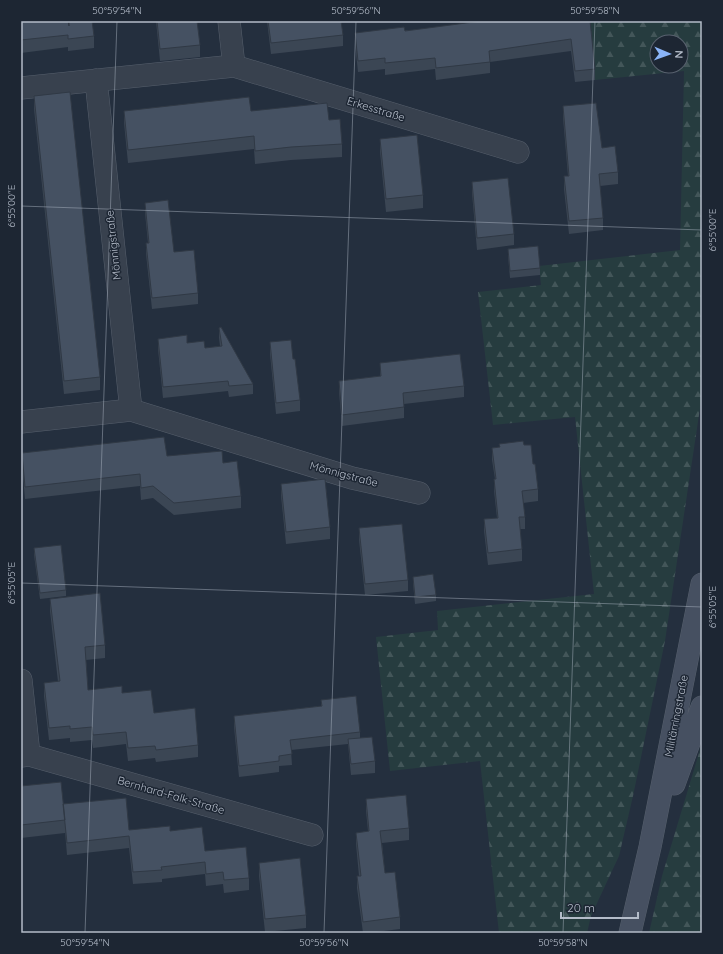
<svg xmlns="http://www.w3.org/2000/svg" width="723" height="954" font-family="Quicksand,sans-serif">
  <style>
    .forest { fill: url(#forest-firs); fill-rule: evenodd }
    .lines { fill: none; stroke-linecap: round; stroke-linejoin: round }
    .minor-casing { stroke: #565f6c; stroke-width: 23 }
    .secondary-casing { stroke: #565f6c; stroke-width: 23 }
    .minor { stroke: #38414e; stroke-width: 22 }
    .secondary { stroke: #465061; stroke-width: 22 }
    .wall { fill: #3b4654 }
    .building { fill: #455162; stroke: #303945 }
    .ticks { fill: none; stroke: #b4bcc9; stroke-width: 1; stroke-opacity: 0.45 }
    .labels { text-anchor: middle; stroke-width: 3; stroke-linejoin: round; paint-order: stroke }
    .street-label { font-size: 11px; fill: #b4bcc9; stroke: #1d2633 }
    .neatline { fill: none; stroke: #b4bcc9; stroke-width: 1.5 }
    .ticks-label { font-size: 10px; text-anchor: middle; fill: #b4bcc9 }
  </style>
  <defs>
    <pattern id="forest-firs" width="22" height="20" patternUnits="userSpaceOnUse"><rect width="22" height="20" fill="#263c3f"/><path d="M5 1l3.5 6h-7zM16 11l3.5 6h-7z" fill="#435659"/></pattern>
  </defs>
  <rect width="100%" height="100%" fill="#242f3e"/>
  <path class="forest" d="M588,21H702V395L665,641L633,796L619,856L591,916L587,933H499L480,761L390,771L376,637L438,630L437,611L594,594L575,417L493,425L478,292L541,285L539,266L680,250L684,71L595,80ZM657,42H681V66H657Z
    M702,743V933H649L662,876Z"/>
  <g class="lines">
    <defs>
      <path id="minor" d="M229,21L234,66
        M21,88L234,66L518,152
        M131,410L352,478L419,493
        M21,422L131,410L96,80
        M21,680L29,755L21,756
        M29,755L312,835"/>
      <path id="secondary" d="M674,784L702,707
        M630,933L650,847L702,584"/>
    </defs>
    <use href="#minor" class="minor-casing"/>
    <use href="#secondary" class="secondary-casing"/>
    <use href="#minor" class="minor"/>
    <use href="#secondary" class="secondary"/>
  </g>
  <path class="wall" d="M21,21L69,26L94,36V48L68,51V47L21,53Z
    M156,21H197L200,45V57L160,61Z
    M267,21H341L343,35V46L271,54Z
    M590,21L595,69V80L575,82L571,51L490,62V73L436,80L435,69L385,75V69L358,72L355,44V33Z
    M34,96L100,377V390L64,394L34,109Z
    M563,106L602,148L618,172V184L600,186L603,218V230L569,234L564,189V176H568L563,118Z
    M124,111H251L329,120L342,144V157L291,160L255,164L254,149L128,163L124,123Z
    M380,139L423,195V208L386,212L380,152Z
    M472,182L514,234V245L477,250L472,193Z
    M145,203L198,293V304L152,309L146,254V243H148L145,213Z
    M508,249L540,268V275L510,278L508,256Z
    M219,328L253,384V394L229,397L228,391L163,398L158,349V339L187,343L205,348L220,346L219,338Z
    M270,342L293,359L300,400V411L276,414L270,354Z
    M380,363L464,386V397L404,404V418L342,426L339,392V381L380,376Z
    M524,445L533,464L538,489V501L523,503L525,517V529H520L522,549V561L488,565L484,531V519L497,518L494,491L495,479L492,460V448Z
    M22,453L167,456L223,463L241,496V508L174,515L153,498L141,500L140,486L25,499L22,465Z
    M281,484L330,527V539L286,544L281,496Z
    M359,528L408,580V591L365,595L359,540Z
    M34,548L66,590V596L40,599L34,555Z
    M413,577L436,595V601L415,604L413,583Z
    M50,599L105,645V658L86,660L88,690L122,693L154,713L198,745V757L156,762L155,758L128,761L126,744L93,748L92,740L70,742V738L49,740L44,696V683L58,682L50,611Z
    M321,700L360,732V738L375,761V773L351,775L348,744L291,750L292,765L279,766V772L239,777L234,727V716L321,706Z
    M21,786L63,805L129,830L170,831L249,878V890L224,893L223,884L206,886L205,874L162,879V882L133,884L129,848L67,855L65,831V833L21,838Z
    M366,799L409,828V840L382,843L385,873L400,917V929L368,933H363L357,888V876H359L356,844V833L368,831L366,811Z
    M259,863L306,915V928L265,932L259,876Z"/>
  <path class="building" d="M21,21H68L69,26V21H92L94,36L68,39V35L21,40Z
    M157,21H197L200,45L160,49Z
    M268,21H341L343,35L271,43Z
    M481,21H590L595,69L575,71L571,39L489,51L490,62L436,68L435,58L385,63V58L358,61L355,33L404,27L405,31Z
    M70,92L100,377L64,381L34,96Z
    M249,97L251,111L327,103L329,120L340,119L342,144L291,147L255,151L254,136L128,150L124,111Z
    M596,103L602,148L615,146L618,172L599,174L603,218L569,221L564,176H569L563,106Z
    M417,135L423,195L386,199L380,139Z
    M508,178L514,234L477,238L472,182Z
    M168,200L174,252L194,250L198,293L152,298L146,243H149L145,203Z
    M538,246L540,268L510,271L508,249Z
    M221,327L253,384L229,386L228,381L163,387L158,339L187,335V343L204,341L205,348L222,346L219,328Z
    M291,340L293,359H295L300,400L276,403L270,342Z
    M460,354L464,386L403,393L404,407L342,415L339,381L381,376L380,363Z
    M164,437L167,456L222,451L223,463L237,461L241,496L174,503L153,486L141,488L140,474L25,487L22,453Z
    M523,441L524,445H531L533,464H535L538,489L522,491L525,517H519L522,549L488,553L484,519L498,518L494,479H496L492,448L500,447L499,444Z
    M325,479L330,527L286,532L281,484Z
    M402,524L408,580L365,584L359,528Z
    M61,545L66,590L40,593L34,548Z
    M433,574L436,595L415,597L413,577Z
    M100,593L105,645L85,647L88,690L122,686V693L151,690L154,713L195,708L198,745L156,750L155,746L128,748L126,732L93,735L92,727L70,729V726L49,728L44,683L60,681L50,599Z
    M356,696L360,732L290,740L292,754L279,756V761L239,766L234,716L322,706L321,700Z
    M372,737L375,761L351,764L348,739Z
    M61,782L65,820L21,825V786Z
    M406,795L409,828L380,831L385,873L395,872L400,917L363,922L357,876H361L356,833L369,831L366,799Z
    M126,798L129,830L170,826V831L202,827L205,851L246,847L249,878L224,880L223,872L206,874L205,862L161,867L162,870L133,872L129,836L67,843L63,804Z
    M300,858L306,915L265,919L259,863Z"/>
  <path class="ticks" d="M21,206L702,230M21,583L702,607M85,933L117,21M324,933L356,21M563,933L595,21"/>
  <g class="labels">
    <g class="street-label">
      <text transform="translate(376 109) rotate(17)" y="4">Erkesstraße</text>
      <text transform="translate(113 245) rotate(-96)" y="4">Mönnigstraße</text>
      <text transform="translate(344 474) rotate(15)" y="4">Mönnigstraße</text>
      <text transform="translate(676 716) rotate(-79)" y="4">Militärringstraße</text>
      <text transform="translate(171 795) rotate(16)" y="4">Bernhard-Falk-Straße</text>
    </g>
  </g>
  <rect width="723" height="954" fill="none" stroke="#1d2633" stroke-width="44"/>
  <g transform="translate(669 54) rotate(92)"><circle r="19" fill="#1d2633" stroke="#59626f"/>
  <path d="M0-3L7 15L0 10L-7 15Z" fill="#8ab4f8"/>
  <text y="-6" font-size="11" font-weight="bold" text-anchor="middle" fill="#b4bcc9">N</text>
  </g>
  <path d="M561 912v6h77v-6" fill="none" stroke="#b4bcc9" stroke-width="2"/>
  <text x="567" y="912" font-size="12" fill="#b4bcc9" stroke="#1d2633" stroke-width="3" paint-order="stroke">20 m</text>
  <rect x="22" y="22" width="679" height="910" class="neatline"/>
  <g class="ticks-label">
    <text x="117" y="14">50°59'54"N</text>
    <text x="356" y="14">50°59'56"N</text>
    <text x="595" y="14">50°59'58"N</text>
    <text transform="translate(11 206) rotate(-90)" y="4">6°55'00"E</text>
    <text transform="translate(712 230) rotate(-90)" y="4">6°55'00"E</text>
    <text transform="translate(11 583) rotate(-90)" y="4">6°55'05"E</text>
    <text transform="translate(712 607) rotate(-90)" y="4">6°55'05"E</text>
    <text x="85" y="946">50°59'54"N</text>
    <text x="324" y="946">50°59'56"N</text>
    <text x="563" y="946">50°59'58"N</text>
  </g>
</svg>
